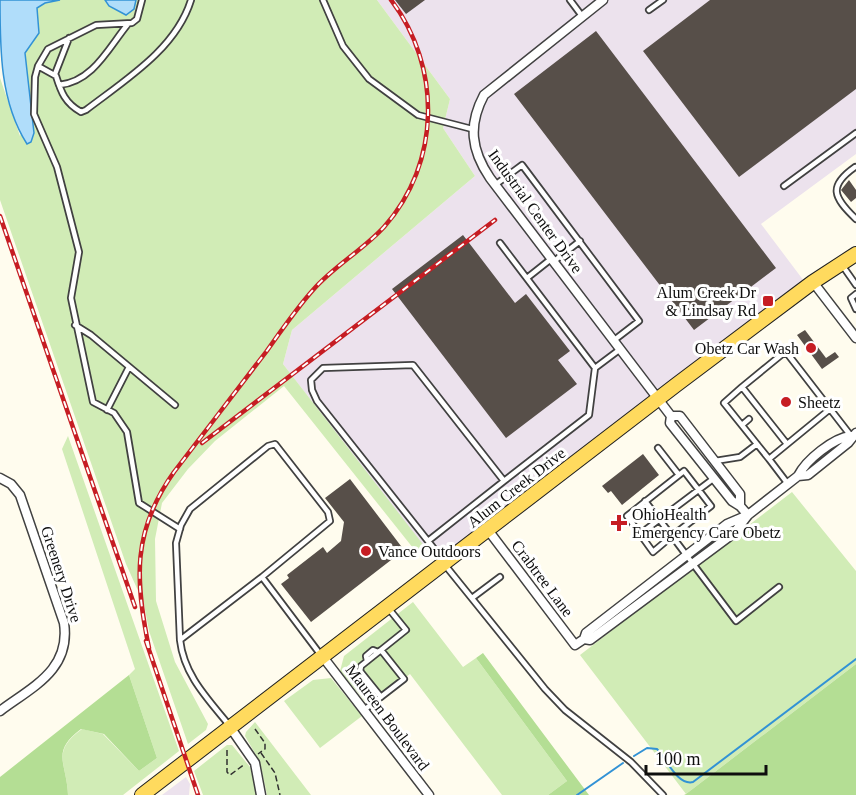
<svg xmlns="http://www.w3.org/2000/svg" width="856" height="795" font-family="Georgia,serif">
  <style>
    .industrial { fill: #ece2ed }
    .green { fill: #d1ecb6 }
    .forest { fill: #b4de94 }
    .water { fill: #b0ddfa; stroke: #3292d5; stroke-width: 1.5 }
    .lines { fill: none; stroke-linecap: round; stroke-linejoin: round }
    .stream { stroke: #3292d5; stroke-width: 2 }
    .building { fill: #574f49 }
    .lane-casing { stroke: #414141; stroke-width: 8 }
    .street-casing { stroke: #414141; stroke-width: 11 }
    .primary-casing { stroke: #1f1f1f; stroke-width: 16 }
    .path { stroke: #303030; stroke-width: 1.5; stroke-dasharray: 6 3; stroke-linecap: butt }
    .lane { stroke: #fff; stroke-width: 4.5 }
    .street { stroke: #fff; stroke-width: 8 }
    .primary { stroke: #ffda5e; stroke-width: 14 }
    .rail-casing { stroke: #c61d23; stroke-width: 4.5 }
    .rail { stroke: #fff; stroke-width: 2; stroke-dasharray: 7; stroke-linecap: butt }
    .poi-dot { fill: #c61d23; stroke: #fff; stroke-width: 2 }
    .labels { text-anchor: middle; stroke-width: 6; stroke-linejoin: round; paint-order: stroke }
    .street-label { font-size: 16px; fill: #0e0e0e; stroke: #fff }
    .poi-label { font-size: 16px; fill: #0e0e0e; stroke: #fff; text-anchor: start }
  </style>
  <rect width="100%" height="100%" fill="#fffcee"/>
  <path class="industrial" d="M377,0H856V154L761,224L807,285L438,565L283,364L292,330L475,176L443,128L450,99Z
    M186,777L190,784L189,795H162Z"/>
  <path class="green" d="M60,0H105L109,6L134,9L136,0H377L450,99L443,128L475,176L292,330L283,364L425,547L417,553L284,386L215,441L188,469L162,503L155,539L156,601L175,662L208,724L206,730L188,744L149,631L144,604L126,564L0,200V78L20,136L30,103L25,53L39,33L37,8L45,3Z
    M68,436L179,751L123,795H68C67,763 50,752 82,729L103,734L139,771L157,758L129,675L135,669L62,449Z
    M792,492L856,571V664L686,794L580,655Z
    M413,602L463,667L476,658L567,781L548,795H502L410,674L368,705L340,671L344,656Z
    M331,678L362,716L320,748L284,701L313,680Z
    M255,722L311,795H267L260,762L245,736L246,732Z
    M227,745H232L250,767L257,795H203L194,771Z"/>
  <path class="forest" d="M483,653L589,795H548L567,781L476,658Z
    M856,664V795H684L686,794Z
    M129,675L157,758L139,771L104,734L81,729C50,752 67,763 68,795H0V777Z"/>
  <path class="water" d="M0,0H60L45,3L37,8L39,33L25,53L34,133L31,142L27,144C0,102 0,49 0,0Z
    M105,0H136L134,9L126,15L109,6Z"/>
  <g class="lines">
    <path class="stream" d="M634,756L647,748L657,749C666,759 678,786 693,782L856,659
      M577,795L623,763"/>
  </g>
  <path class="building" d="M395,0H425L406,14Z
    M710,0H856V89L739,177L643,51Z
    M596,31L776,268L694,330L514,94Z
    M849,180L856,190V198L851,202L841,190Z
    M463,235L515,303L526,294L570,351L558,360L577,384L506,438L392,289Z
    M805,330L826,358L835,352L839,357L822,369L797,335Z
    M643,454L659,475L622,505L611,491L608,493L602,486Z
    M350,479L404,550L311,622L281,584L289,578L287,575L323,547L327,553L341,541L344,522L325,498Z"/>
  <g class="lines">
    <defs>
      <path id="lane" d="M142,0L137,19L132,23L96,25L48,49L38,66L35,77L34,114L57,167L79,252L71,298L93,402L114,413L127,432L139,503L180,529
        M323,0L343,46L369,79L418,115L472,129
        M570,0L582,16
        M649,10L663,0
        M38,66L56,76C61,92 65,103 81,112L86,110C125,80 176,49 191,0
        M55,74L69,38
        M59,85C93,82 109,47 128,24
        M855,167C828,186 833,197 856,219
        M495,185L522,165L639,321L613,341
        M784,186L856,133
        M500,243L595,368
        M553,262L580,241
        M842,265L856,285
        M527,278L551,259
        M856,294L851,298L856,309
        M75,325L91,335L175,405
        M783,348L851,436
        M786,351L742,387L787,444
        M742,387L724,403L769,459
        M107,410L129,367
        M742,425L749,419
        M275,444L328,512L330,521L262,577L180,640L176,543L181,525L190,509L268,446Z
        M658,448L679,475
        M715,461L740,457L757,444
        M504,481L589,415L595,368L619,350
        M788,484L769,459L830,409
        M645,501L672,536L653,552L627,516L684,471L711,506L672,536L736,621L779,587
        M640,534L713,479
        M428,541L504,481L413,365L323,368L311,380L312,390L317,401C359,454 401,507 443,560
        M445,565L545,689L565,710L631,762L663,795
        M262,577L320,654
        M472,598L500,577
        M180,640C184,675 207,698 229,725
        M367,661L366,656L373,650L378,652
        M381,697L360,671L361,666L406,630L389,609
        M364,710L404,679L381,650"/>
      <path id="street" d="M603,0L484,95C468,125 471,150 490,178L671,416L670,423L732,501L740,506L748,515
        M813,282L856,338
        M671,416H680L740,494V506
        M798,476L808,475L848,443L856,433
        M0,478L11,484L20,495L64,623C71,670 32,687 0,711
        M488,530L575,645L584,639L586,633L727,524L748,515
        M584,639L590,640L734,533L748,515L798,476C806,460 833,438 851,436
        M323,657L429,795
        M230,727L255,763L261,795"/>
      <path id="primary" d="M142,795L676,385L813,282L856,254"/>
    </defs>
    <use href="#lane" class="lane-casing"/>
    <use href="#street" class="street-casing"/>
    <use href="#primary" class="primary-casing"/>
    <path class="path" d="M255,729L265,743V749L258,754
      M227,750V772L230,775L245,764
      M261,753L275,773L280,795"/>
    <use href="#lane" class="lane"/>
    <use href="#street" class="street"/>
    <use href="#primary" class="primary"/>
    <defs>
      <path id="rail" d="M0,216L135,607
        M202,443L495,220
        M146,641L198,795
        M149,648C135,580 132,531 174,472C205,432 235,392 266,352C281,331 296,309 313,290C334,266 363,250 384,227C441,163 442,67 391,0"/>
    </defs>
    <use href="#rail" class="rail-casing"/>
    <use href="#rail" class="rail"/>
  </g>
  <g class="poi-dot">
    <rect x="762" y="295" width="12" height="12" rx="3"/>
    <circle cx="811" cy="348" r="6"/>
    <circle cx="786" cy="402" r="6"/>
    <path d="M616 514h6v6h6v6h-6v6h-6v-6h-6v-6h6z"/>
    <circle cx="366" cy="551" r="6"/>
  </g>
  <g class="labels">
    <g class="street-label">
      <text transform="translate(536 211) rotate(54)" y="6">Industrial Center Drive</text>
      <text transform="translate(516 487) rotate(-38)" y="6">Alum Creek Drive</text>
      <text transform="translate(62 574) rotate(72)" y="6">Greenery Drive</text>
      <text transform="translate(543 578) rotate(53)" y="6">Crabtree Lane</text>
      <text transform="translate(388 717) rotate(53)" y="6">Maureen Boulevard</text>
    </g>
    <g class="poi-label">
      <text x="756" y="298" text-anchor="end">Alum Creek Dr<tspan x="756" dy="18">&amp; Lindsay Rd</tspan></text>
      <text x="799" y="354" text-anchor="end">Obetz Car Wash</text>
      <text x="798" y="408">Sheetz</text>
      <text x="632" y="520">OhioHealth<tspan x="632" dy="18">Emergency Care Obetz</tspan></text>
      <text x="378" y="557">Vance Outdoors</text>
    </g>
  </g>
  <path d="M646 765v9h120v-9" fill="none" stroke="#0e0e0e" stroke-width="3"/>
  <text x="655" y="765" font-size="18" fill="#0e0e0e" stroke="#ffffff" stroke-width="4.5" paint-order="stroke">100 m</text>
</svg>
